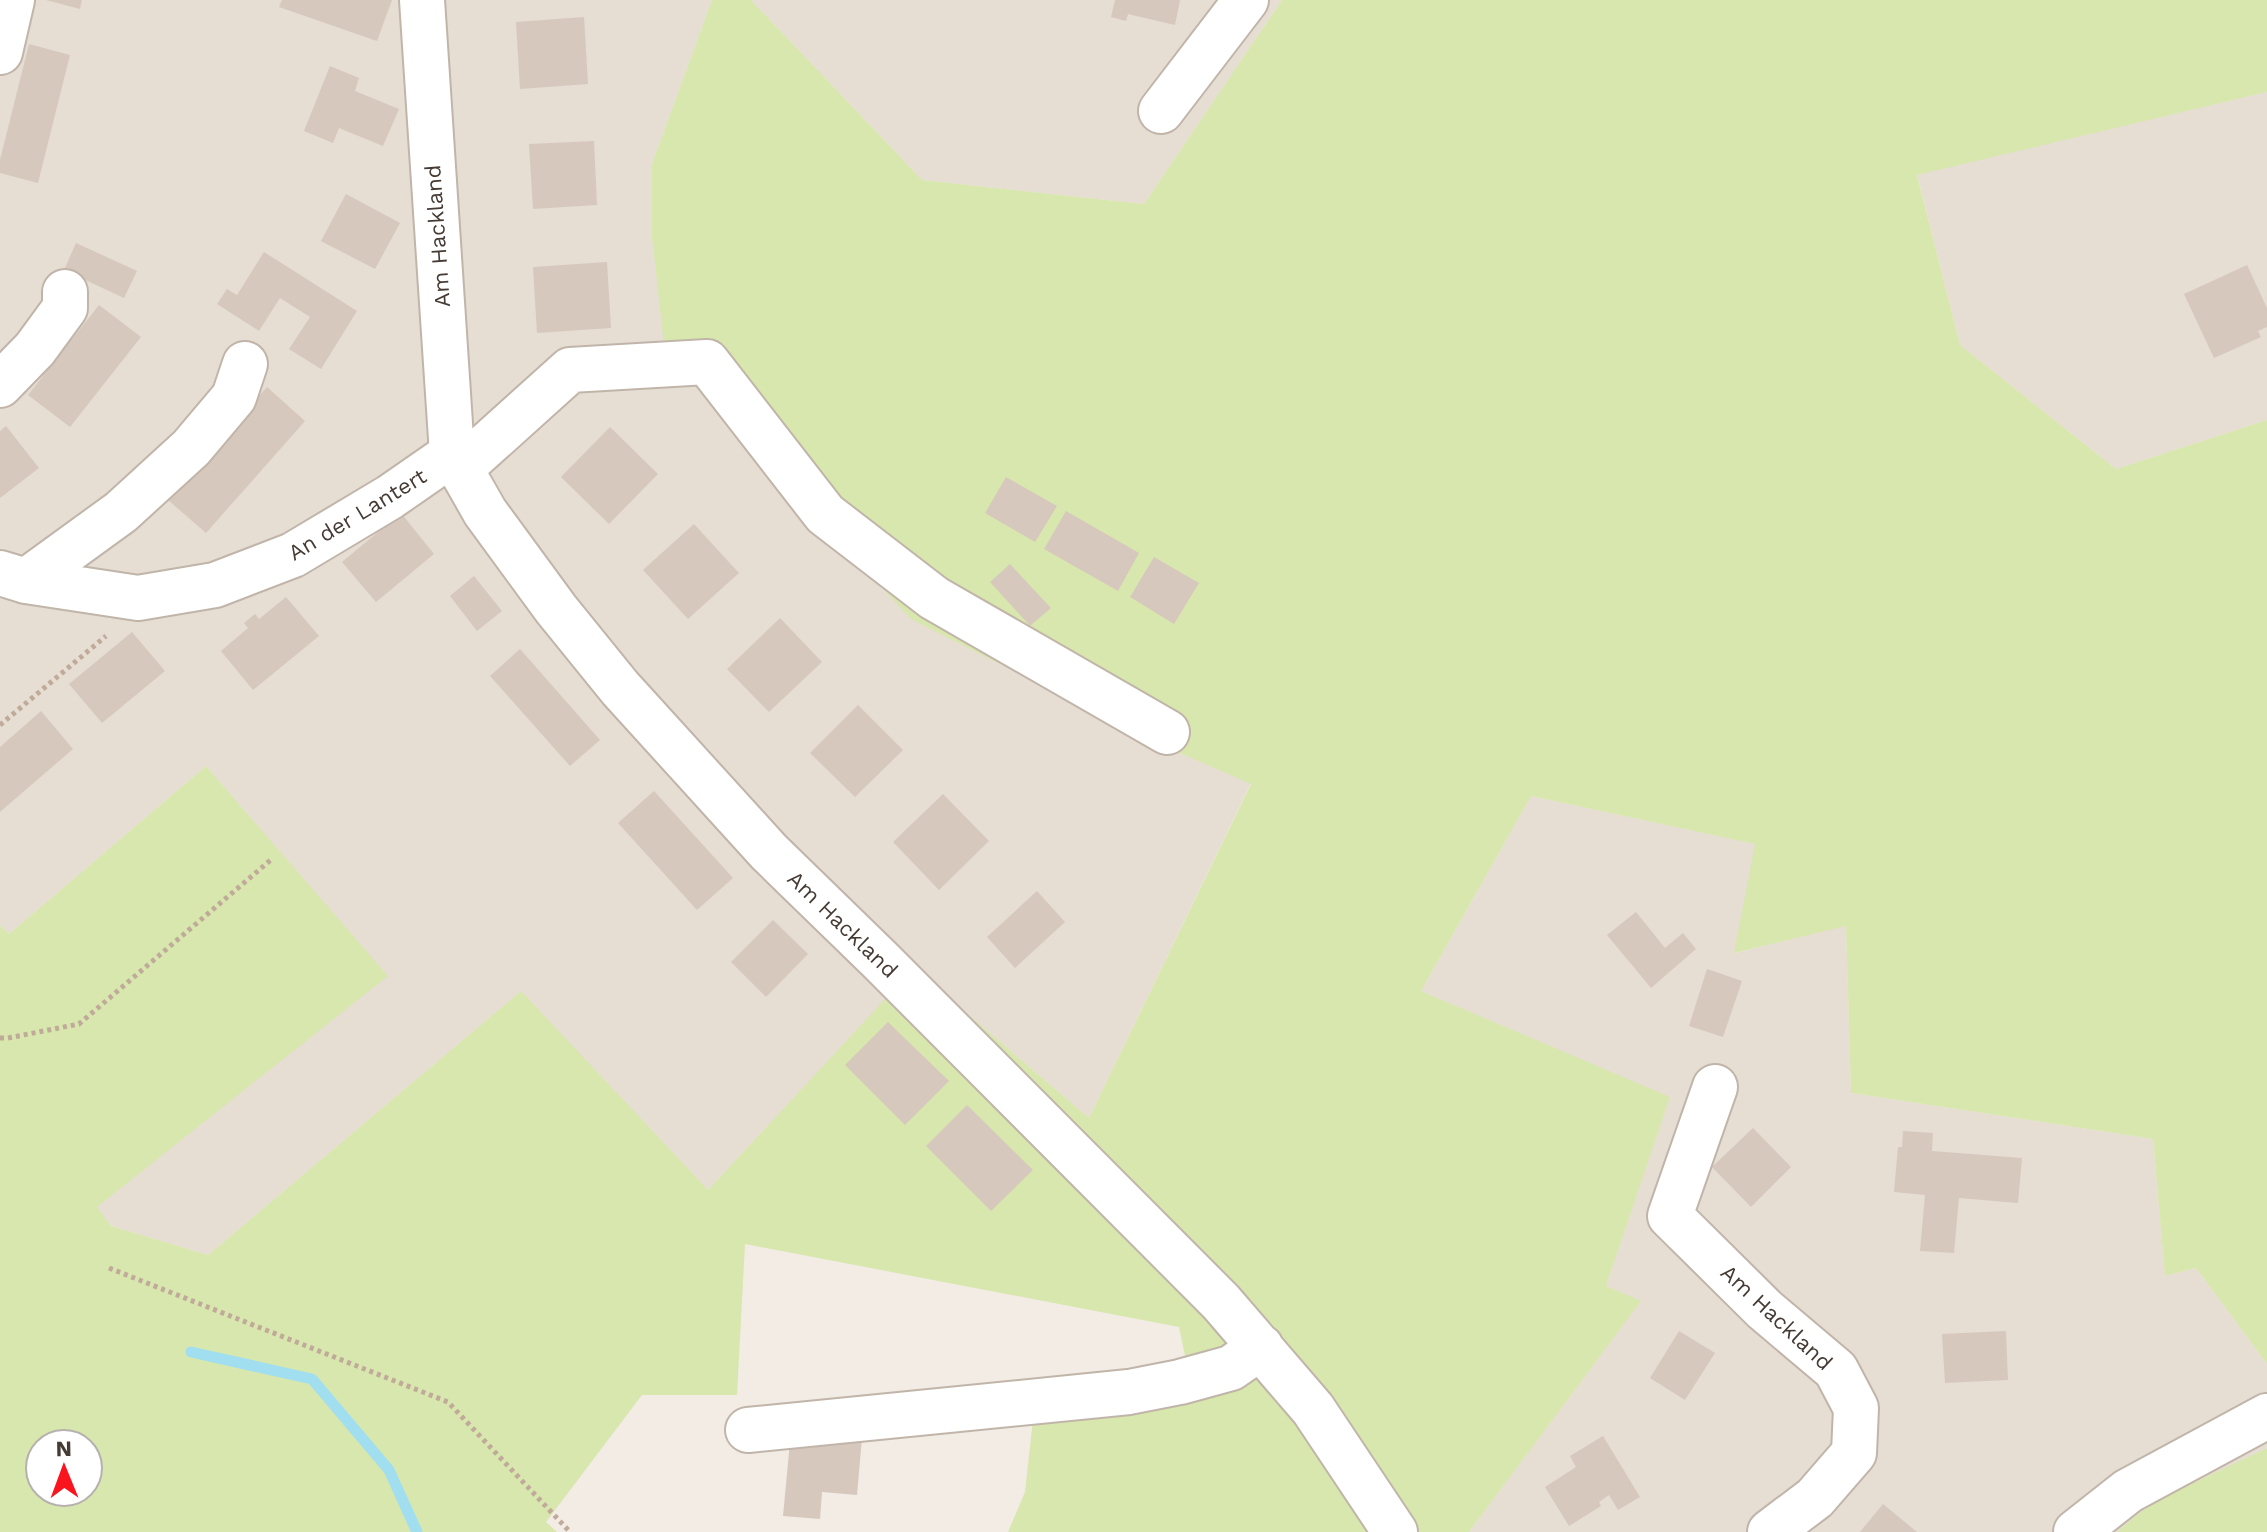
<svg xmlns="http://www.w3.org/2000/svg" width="2267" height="1532" font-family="'Work Sans',sans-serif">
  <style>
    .residential { fill: #e6ddd3 }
    .green { fill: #d8e7ad; fill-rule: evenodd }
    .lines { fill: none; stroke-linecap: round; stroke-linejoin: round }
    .stream { stroke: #a0def0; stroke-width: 11 }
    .building { fill: #d7c8bd }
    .minor-casing { stroke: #c1b5aa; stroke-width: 48 }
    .path { stroke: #c0aa99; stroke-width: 5; stroke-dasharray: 4 4; stroke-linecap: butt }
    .minor { stroke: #fff; stroke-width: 44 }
    .labels { text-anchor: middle; stroke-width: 6; stroke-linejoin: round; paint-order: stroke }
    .street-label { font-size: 22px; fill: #453b34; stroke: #fff }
  </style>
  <rect width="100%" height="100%" fill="#f2ece5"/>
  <path class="residential" d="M0,0H712L652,164V237L666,354L1150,740L1251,783L1089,1118L914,969L708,1190L520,992L208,1255L111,1226L96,1207L387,976L206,766L9,934L0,925Z
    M751,0H1282L1144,204L922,180Z
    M2267,92V420L2116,469L1960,345L1917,174Z
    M1531,796L1756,844L1735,953L1846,925L1851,1093L2153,1139L2165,1276L2196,1268L2267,1364V1448L2152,1503L2117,1532H1469L1640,1302L1606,1286L1669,1098L1421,991Z"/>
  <path class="green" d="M712,0H751L922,180L1144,204L1282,0H2267V92L1917,175L1960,345L2116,469L2267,420V1364L2196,1268L2165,1276L2153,1139L1851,1093L1846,926L1734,953L1755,844L1531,796L1421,991L1670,1097L1606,1286L1641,1301L1469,1532H1008L1025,1492L1033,1419L1194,1399L1179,1327L745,1244L737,1395H642L546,1522L557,1532H0V925L9,934L206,766L388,976L97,1207L111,1226L208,1255L521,991L708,1190L914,968L1089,1118L1251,784L1150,740L911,619L665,354L652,237V164ZM40,1444H88V1492H40Z
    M2267,1448V1532H2117L2151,1503Z"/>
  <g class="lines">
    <path class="stream" d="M191,1352L312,1379L389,1470L417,1532"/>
  </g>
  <path class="building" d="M46,0H82L80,9Z
    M282,0H392L377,41L279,7Z
    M1115,0H1180L1175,25L1128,14L1126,21L1111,17Z
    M584,17L588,84L520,89L516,22Z
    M29,44L70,55L38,183L0,173V160Z
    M330,66L359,78L355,91L399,109L383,146L339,128L333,143L304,131Z
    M594,141L597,205L533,209L529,144Z
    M346,194L400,223L375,269L321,241Z
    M76,243L137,271L124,298L64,270Z
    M264,252L357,311L321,369L289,349L310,317L280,298L259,331L217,304L227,289L237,295Z
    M607,262L611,328L537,333L533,267Z
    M2247,265L2267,308V327L2258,331L2261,337L2214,358L2184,294Z
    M99,305L141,337L70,427L28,395Z
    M267,387L305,421L206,533L168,500Z
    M6,426L39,468L0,498V431Z
    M610,427L658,474L609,524L561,477Z
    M1006,477L1057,506L1035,542L985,513Z
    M1066,511L1139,553L1118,591L1044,549Z
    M401,513L434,554L376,602L342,562Z
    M694,524L739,573L688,619L643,570Z
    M1154,557L1199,583L1174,624L1130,597Z
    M1010,564L1051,608L1030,626L990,582Z
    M474,576L502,611L477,631L450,596Z
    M286,597L319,636L253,690L221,651L248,628L244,623L255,614L259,619Z
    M780,618L822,662L769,712L727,669Z
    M132,632L165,671L102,723L69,684Z
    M520,649L600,740L570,766L490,676Z
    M858,705L903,750L855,797L810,753Z
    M41,711L73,749L0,812V747Z
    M654,791L733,878L697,910L618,823Z
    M943,794L989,841L939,890L893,842Z
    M1037,891L1065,922L1015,968L987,937Z
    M1636,912L1665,948L1683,933L1696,949L1651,988L1607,935Z
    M773,920L808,954L766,997L731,962Z
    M1707,969L1742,981L1723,1037L1689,1026Z
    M888,1022L949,1081L905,1125L845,1065Z
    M967,1105L1033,1170L991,1211L926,1146Z
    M1753,1128L1791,1167L1751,1207L1712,1167Z
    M1903,1131L1933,1133L1932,1151L2022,1158L2018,1203L1959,1198L1954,1253L1920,1251L1925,1195L1894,1192L1898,1147H1902Z
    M1679,1331L1715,1353L1685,1400L1650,1378Z
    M2006,1331L2008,1380L1945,1383L1942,1334Z
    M1603,1436L1640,1497L1618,1510L1609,1495L1599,1502L1601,1506L1569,1526L1545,1487L1576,1467L1570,1456Z
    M862,1438L857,1495L822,1492L820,1519L783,1516L790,1442Z
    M1883,1504L1917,1532H1860Z"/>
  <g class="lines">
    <defs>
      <path id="minor" d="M422,0L452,454L485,512L556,609L620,688L769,852L880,960L1221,1302L1313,1409L1395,1532
        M0,52L12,0
        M1161,111L1246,0
        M0,385L35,349L65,308V292
        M460,469L570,370L707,362L825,514L934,598L1167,732
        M0,573L26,581L138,598L215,585L293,555L390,497L452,454
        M26,581L121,512L191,448L234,397L245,364
        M1715,1087L1670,1216L1765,1310L1836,1370L1856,1408L1854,1453L1815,1498L1770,1532
        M748,1430L1129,1392L1180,1382L1231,1368L1261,1347
        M2076,1532L2128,1491L2267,1416"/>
    </defs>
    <use href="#minor" class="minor-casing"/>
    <path class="path" d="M0,725L106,636
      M0,1038H8L79,1024L273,858
      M109,1268L448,1402L570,1532"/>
    <use href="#minor" class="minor"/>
  </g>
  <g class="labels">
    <g class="street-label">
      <text transform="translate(437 236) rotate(-94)" y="8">Am Hackland</text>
      <text transform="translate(357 514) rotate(-31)" y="8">An der Lantert</text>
      <text transform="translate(843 924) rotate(44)" y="8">Am Hackland</text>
      <text transform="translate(1777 1317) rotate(43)" y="8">Am Hackland</text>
    </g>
  </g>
  <g transform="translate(64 1468) rotate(359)"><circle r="38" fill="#ffffff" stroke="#b5b1ae" stroke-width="2"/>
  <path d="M0-6L14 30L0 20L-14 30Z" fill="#fa141d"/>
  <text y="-12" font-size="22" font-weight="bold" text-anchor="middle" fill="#453b34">N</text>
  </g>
</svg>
